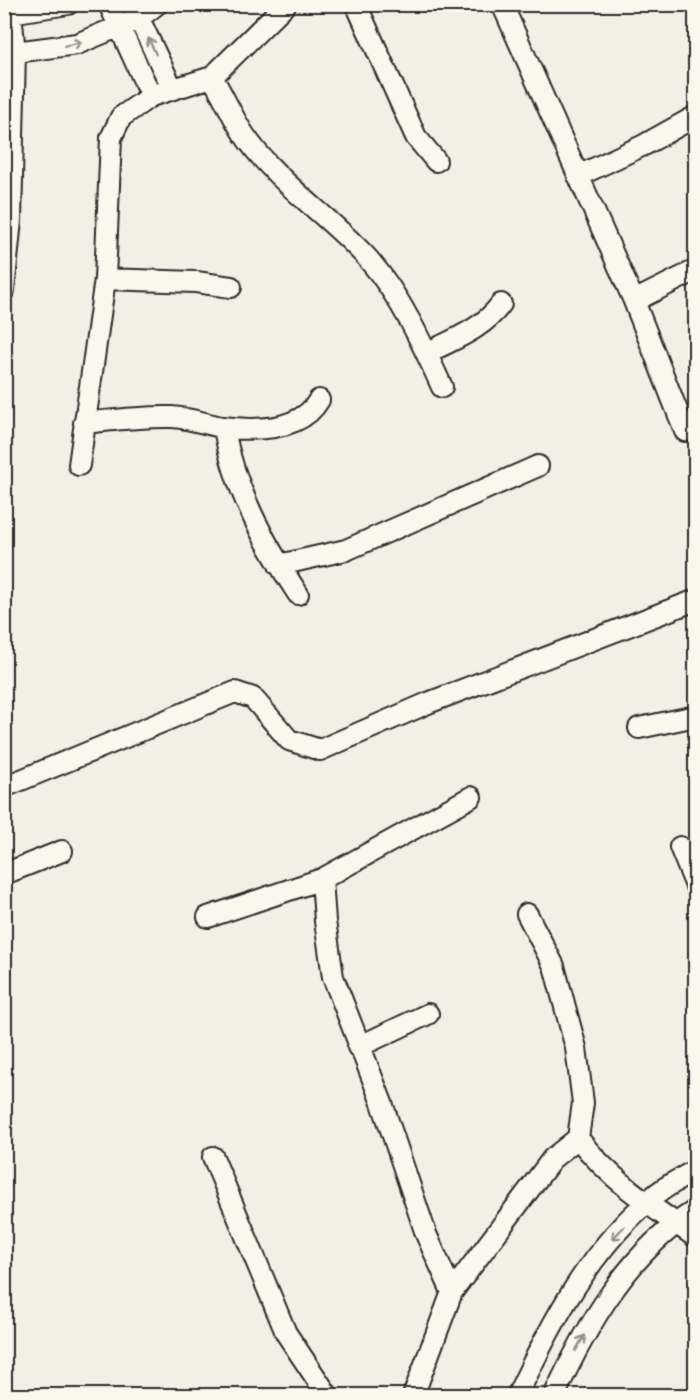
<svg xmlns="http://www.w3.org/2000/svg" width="700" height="1400" font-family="'Gochi Hand',sans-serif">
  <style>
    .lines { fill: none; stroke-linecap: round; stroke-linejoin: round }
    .street-casing { stroke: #2b2b2b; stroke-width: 24 }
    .street { stroke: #fbf7ec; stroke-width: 20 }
    .oneway { stroke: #93918c }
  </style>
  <rect width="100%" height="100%" fill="#f3efe4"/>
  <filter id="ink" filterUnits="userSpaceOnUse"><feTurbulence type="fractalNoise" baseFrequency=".0167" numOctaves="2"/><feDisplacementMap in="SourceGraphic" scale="12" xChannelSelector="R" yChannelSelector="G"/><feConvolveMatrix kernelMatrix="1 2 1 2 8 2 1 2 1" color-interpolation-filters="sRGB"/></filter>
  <g filter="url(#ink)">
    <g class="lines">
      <defs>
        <path id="street" d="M109,4L151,96
          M132,4L172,88
          M356,4L416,137L436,161
          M502,4L634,301L685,431
          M10,13L68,4
          M15,52L77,44L139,18L157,4
          M212,77C223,95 232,116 243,133C276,183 330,216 369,260C401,297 422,343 442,387
          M578,176L644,145L696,116
          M105,279L196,282L231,287
          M4,290L11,220L15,52L10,4
          M634,301L696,270
          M427,353C454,339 483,329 501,304
          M84,423C113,420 143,416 172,417C189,418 206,424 222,427C255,431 301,431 319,400
          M224,427C233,487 265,544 298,594
          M79,465L105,279L111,138L121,117L151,96L212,77L286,4
          M279,565L346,550L538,466
          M639,728L696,716
          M4,787L235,692L253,698L289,740L320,750L428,703L696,600
          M680,847L696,886
          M4,874L62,851
          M527,914L554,966L576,1048L583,1103L578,1138
          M208,917L322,879
          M358,1047L428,1014
          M213,1157L286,1333L328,1396
          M452,1292L426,1234L382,1103L333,977L325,921L322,879L471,797
          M413,1396L452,1292L553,1158L578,1138C610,1180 652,1207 696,1237
          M517,1396C551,1323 590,1249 653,1197C665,1186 682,1178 696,1170
          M554,1396C587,1325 628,1252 696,1210"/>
      </defs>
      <use href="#street" class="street-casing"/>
      <use href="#street" class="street"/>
    </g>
    <defs><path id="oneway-shaft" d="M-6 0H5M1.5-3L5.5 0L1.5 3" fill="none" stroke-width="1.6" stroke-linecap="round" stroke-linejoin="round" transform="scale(1.5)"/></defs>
    <g class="oneway">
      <use href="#oneway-shaft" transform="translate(73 44) rotate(-12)"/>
      <use href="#oneway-shaft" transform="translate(152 46) rotate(-115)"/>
      <use href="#oneway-shaft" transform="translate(618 1233) rotate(134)"/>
      <use href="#oneway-shaft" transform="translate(580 1343) rotate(-60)"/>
    </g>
  </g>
  <rect width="700" height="1400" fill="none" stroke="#fbf7ec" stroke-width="24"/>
  <rect x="12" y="12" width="676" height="1376" fill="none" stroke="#2b2b2b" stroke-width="2" filter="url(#ink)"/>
</svg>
